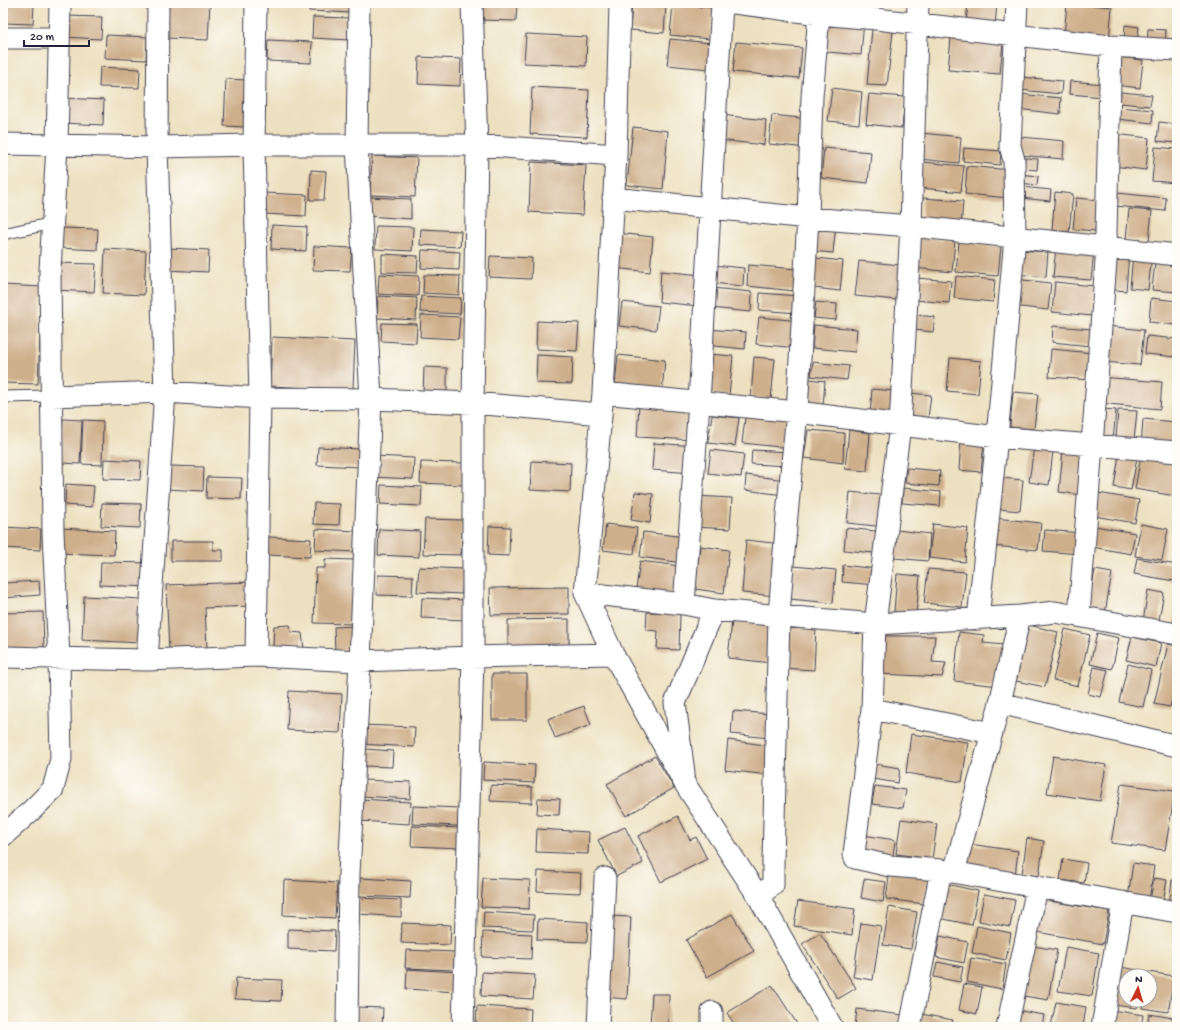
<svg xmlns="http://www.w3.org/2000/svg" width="1180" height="1030" font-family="'Gochi Hand',sans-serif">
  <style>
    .building { fill: #ceaf8b }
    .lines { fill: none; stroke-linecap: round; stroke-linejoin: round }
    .lane-casing { stroke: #403e4f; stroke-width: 13 }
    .street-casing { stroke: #403e4f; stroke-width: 23 }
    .lane { stroke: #fff; stroke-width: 11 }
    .street { stroke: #fff; stroke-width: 21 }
  </style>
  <rect width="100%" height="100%" fill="#fdfcf7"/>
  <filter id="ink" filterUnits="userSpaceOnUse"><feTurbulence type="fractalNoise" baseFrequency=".025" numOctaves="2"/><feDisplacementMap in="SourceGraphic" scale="8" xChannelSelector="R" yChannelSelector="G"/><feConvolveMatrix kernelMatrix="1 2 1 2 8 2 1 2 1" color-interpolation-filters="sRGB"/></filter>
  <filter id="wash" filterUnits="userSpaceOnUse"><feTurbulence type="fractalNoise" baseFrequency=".012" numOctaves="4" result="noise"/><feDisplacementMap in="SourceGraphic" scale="16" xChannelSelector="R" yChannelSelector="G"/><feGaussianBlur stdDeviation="0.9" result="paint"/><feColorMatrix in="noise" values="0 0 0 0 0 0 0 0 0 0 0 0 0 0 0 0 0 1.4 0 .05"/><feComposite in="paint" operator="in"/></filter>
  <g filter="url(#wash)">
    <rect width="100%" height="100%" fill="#ede0c0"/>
    <g id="blocks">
      <path class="building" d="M3,3L34,4L33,24L3,23Z
        M169,3H210L208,40L167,38Z
        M309,3H353V13L309,11Z
        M481,3H517L516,21L480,20Z
        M632,3L666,5L664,33L630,30Z
        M824,3H866L865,10L824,6Z
        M968,3H997L995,26L966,23Z
        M1067,3L1112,7L1109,40L1064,36Z
        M673,4L713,8L710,39L670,35Z
        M64,16L102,17L101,39L63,37Z
        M313,17L351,18L350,40L312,38Z
        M820,17L864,21L861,55L817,51Z
        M1125,25L1139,27L1137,43L1124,42Z
        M872,29L893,31L887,86L867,85Z
        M1148,29L1166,30L1165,47L1147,46Z
        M526,34L587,37L586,66L524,63Z
        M106,35L147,37L146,60L105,58Z
        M951,37L1003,42L1000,74L948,70Z
        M670,39L712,43L709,69L667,65Z
        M268,40L312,42L311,63L267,61Z
        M736,42L802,48L799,78L733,72Z
        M1176,56H1177V89H1174Z
        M419,57L461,59L460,86L418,84Z
        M1118,57L1143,60L1140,88L1115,85Z
        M100,67L140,69L139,88L99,87Z
        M1022,77L1062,81L1061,94L1020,90Z
        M226,79L248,80L246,127L224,126Z
        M1070,81L1104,84L1103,97L1069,94Z
        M532,87L589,90L587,137L530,134Z
        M832,88L862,92L859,124L828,121Z
        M1121,92L1152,95L1150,106L1120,103Z
        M869,94L905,97L902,128L866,124Z
        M1019,94L1061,98L1060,114L1017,109Z
        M63,98L104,100L103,125L62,123Z
        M1118,107L1153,110L1152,123L1117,119Z
        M721,115L766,120L764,145L719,140Z
        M772,115L809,119L807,148L769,144Z
        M1159,122L1177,124V143L1157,141Z
        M633,127L668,131L663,189L627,185Z
        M921,133L961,137L959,163L919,159Z
        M1114,134L1149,138L1146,170L1113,166Z
        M1021,137L1064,141L1063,159L1019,155Z
        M1155,147L1177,149V183L1152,181Z
        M824,148L871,152L868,183L821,178Z
        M964,148L1001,151L1000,165L963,161Z
        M372,156L417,158L415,197L370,195Z
        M1025,158L1038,159L1037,170L1024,169Z
        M531,162L586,165L583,215L529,212Z
        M923,162L964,166L961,192L921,188Z
        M967,166L1011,170L1009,198L965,194Z
        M311,170L326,171L324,200H310Z
        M1020,174L1038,176L1037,185L1020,183Z
        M1022,187L1051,190L1050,201L1020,198Z
        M1055,192L1073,194L1069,232L1052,230Z
        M264,193L307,195L306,216L263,214Z
        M1117,193L1166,198L1165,211L1115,206Z
        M367,197L411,199V219L366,216Z
        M923,198L963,201L961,228L921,225Z
        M1076,198L1098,200L1095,231L1073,229Z
        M1129,209L1152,211L1149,241L1126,239Z
        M814,221L836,224L833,253L811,251Z
        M272,225L307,227L306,251L271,249Z
        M376,226L413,227L412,251L375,249Z
        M61,228L98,229L97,250L60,248Z
        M421,229L461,231L460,247L420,245Z
        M617,233L653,237L650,272L613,268Z
        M917,237L955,241L952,272L914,268Z
        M959,242L1001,246L998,276L956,272Z
        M314,246L352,248L350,271L313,270Z
        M1056,247L1094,251L1091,280L1053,277Z
        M167,248L209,250L208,272L166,270Z
        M105,249L146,251L144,295L103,293Z
        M422,250L460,252L459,270L421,268Z
        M1018,250L1048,252L1046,277L1016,274Z
        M1109,253L1129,254L1126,291L1106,289Z
        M382,254L418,256L417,273L382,272Z
        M1133,254L1152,255L1148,290L1130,288Z
        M490,256L532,258L531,279L489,277Z
        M816,258L843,261L840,291L814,288Z
        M859,261L901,265L897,300L855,296Z
        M1155,262L1177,264V292L1152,290Z
        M56,263L96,264L94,292L54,290Z
        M713,265L744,268L743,286L711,283Z
        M748,265L797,269L795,291L747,286Z
        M661,271L702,275L699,306L659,302Z
        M379,274L419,276L418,296L378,294Z
        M424,275L460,276L459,295L423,293Z
        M956,276L995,280L993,302L954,298Z
        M917,278L951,281L949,303L915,300Z
        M1014,279L1051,283L1048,310L1012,306Z
        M1055,282L1094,286L1092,316L1052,312Z
        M3,285L42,287L38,384L3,383Z
        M712,288L752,292L751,312L710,308Z
        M760,293L799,296L797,313L759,310Z
        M378,296L417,298L416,320L377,318Z
        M421,296L461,298L460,314L420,312Z
        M1151,298L1177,301V325L1149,322Z
        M622,302L659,306L656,330L619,326Z
        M816,302L837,304L836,320L814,318Z
        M421,315L460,317L458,339L420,337Z
        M915,315L935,317L933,332L914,330Z
        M759,317L800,321L797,348L756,344Z
        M537,321L579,323L577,351L536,349Z
        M382,323L417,324L416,343L381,341Z
        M814,325L857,329L855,352L812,348Z
        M1053,326L1092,329L1090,346L1052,342Z
        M1107,326L1144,330L1140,365L1103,362Z
        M707,329L746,332L745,349L705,345Z
        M1147,336L1177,339V357L1145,354Z
        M272,337L355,341L353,390L270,386Z
        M1051,349L1093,353L1091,380L1049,377Z
        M709,354L733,356L729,396L705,393Z
        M537,355L573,357L572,384L536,383Z
        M618,355L665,360L662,391L615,386Z
        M754,357L775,359L771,399L751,397Z
        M950,358L981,361L978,394L947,391Z
        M813,362L849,366L847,380L811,376Z
        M424,367L447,368V395L423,394Z
        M1100,377L1162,382L1160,409L1098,403Z
        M809,379L825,381L823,407L806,405Z
        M872,389L895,391L893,418L870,416Z
        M1013,392L1038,394L1034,429L1010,427Z
        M910,393L931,395L927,426L908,424Z
        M639,405L696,409L694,440L637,437Z
        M1102,409L1116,410L1113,441L1099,439Z
        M746,410L792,415L789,448L742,443Z
        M1118,410L1137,411L1134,441L1116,439Z
        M712,415L739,418L735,446L708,443Z
        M63,419L82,420L80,464L61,463Z
        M1143,419L1177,422V445L1141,446Z
        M83,420L103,421L102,465L81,464Z
        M808,430L844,433L843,463L804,458Z
        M849,430L870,433L867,471L845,469Z
        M961,438L984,440L981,472L959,470Z
        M1035,440L1054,442L1049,485L1029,482Z
        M654,443L695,446L693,473L652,470Z
        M318,447L361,449V467L317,465Z
        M711,450L744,454L741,477L708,473Z
        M752,450L789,452V466L751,464Z
        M1063,450L1086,452L1082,495L1059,492Z
        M1119,455L1137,458L1131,490L1114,487Z
        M1141,455L1177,462V484L1175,496L1135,489Z
        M374,456L414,458L413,479L373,477Z
        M104,459L141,461L140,480L103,479Z
        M532,461L571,463L570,492L530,490Z
        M421,462L464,463L463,485L420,483Z
        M168,466L204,467L203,491L167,489Z
        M907,468L940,471L939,486L905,483Z
        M746,475L786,480L784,495L745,490Z
        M207,477L242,478L241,499L206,498Z
        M1002,478L1023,480L1020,511L999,509Z
        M66,484L94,486L92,507L65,505Z
        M381,485L422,487L421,506L380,504Z
        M903,488L941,492L940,506L902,503Z
        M635,492L653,494L650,523L631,520Z
        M850,492L889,496L885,527L847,523Z
        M1098,493L1139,500L1135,523L1094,516Z
        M696,496L732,498L730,529L694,527Z
        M102,503L141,504L140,528L101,526Z
        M314,503L340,504L339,525L313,524Z
        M995,518L1041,523L1038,550L992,546Z
        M425,519L463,520L461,555L423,554Z
        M606,524L637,528L634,554L603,550Z
        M933,524L968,528L965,562L929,558Z
        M1141,524L1168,529L1162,560L1135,556Z
        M489,526L510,527L509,556L488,555Z
        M1095,526L1135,533L1131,554L1092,547Z
        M3,527L41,529L40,550L3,548Z
        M60,528L115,531L114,555L59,553Z
        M846,528L885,532L884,554L844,550Z
        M316,529L357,531L356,552L315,550Z
        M379,529L420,531L419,557L378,555Z
        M897,530L930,534L928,561L894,558Z
        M1045,530L1081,533L1079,554L1043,551Z
        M643,532L686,537L683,563L640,557Z
        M268,537L311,539L310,557L267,555Z
        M746,540L782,544L777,596L742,593Z
        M171,541H213V550H223V561H171Z
        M700,546L729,550L724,593L695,589Z
        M1137,558L1177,565L1174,581L1134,574Z
        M325,559L355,560L353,624L314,623L316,568H325Z
        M640,561L680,566L676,594L636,589Z
        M101,562L152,563L151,587L100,585Z
        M843,565L876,569L875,585L842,582Z
        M793,566L836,570L833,603L789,599Z
        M419,567L463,569L462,594L417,592Z
        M928,569L966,572L962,607L924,603Z
        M1095,570L1112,573L1105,613L1088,610Z
        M897,574L920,576L916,615L894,612Z
        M378,575L413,576L412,596L377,595Z
        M39,581L40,595L3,598V583Z
        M249,582L250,606L205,608L207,648L169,650L166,585Z
        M569,587V614L491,615L490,588Z
        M1148,590L1164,593L1158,625L1143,622Z
        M84,596L142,599L141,643L82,640Z
        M422,598L466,600L465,620L421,618Z
        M1176,608L1177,609V628L1173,627Z
        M43,612L44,649L3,650V613Z
        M647,612L680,613L679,650L657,649L658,631L646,630Z
        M569,619V645L508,646V620Z
        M732,621L775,626L771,663L728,658Z
        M785,624L816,628L814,670L781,668Z
        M290,625L291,632L302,633L304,649L273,647L274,626Z
        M1029,625L1058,632L1045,687L1016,681Z
        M356,626L357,650L335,651L334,627Z
        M1065,629L1090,635L1078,686L1053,680Z
        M959,632L984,635L983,643L1004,645L999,686L954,681Z
        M1097,633L1119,638L1112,669L1090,664Z
        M881,636H935L932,662L946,663L942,677L880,674Z
        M1132,637L1161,643L1156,667L1126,660Z
        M1168,644L1177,646V675L1170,707L1154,704Z
        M1128,664L1151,670L1143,707L1119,702Z
        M1094,667L1108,670L1101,697L1088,694Z
        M492,674H527V720H492Z
        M289,691L342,694L340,733L287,730Z
        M584,706L591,725L555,738L548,719Z
        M733,711L771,714L769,738L731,734Z
        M361,725L415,727L414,747L360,744Z
        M911,734L968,742L962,782L906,773Z
        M728,740L772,746L769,775L725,770Z
        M365,749L393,751L392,767L364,766Z
        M655,756L674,788L626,816L607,784Z
        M1053,756L1106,765L1100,801L1047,793Z
        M484,762L535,765L534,783L483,780Z
        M875,764L900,768L898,783L873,779Z
        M362,780L411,782L410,799L361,796Z
        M1121,784L1175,791L1165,850L1111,843Z
        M491,785L532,787V803L490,801Z
        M875,786L906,790L903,808L872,804Z
        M538,798L560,799L559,815L537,814Z
        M360,799L411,802L409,824L359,821Z
        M413,806L459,808L458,826L412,824Z
        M678,816L690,840L696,837L707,859L661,882L638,836Z
        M901,819L937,824L932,859L896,854Z
        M412,826L461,828L460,848L411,846Z
        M625,827L643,863L615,877V873L598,840Z
        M537,829L589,832L588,854L536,852Z
        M863,835L895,840L893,856L861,852Z
        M1027,838L1044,841L1039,876L1022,874Z
        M969,844L1018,851L1015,876L966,869Z
        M1063,859L1087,863L1084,883L1060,880Z
        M1133,863L1154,866L1149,901L1128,898Z
        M890,870L929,875L924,904L886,899Z
        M538,871L581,873L580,893L537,891Z
        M360,878L411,881L410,898L359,896Z
        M483,878L530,880L529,909L481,907Z
        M1154,878L1167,880L1163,902L1150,901Z
        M864,879L886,882L883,902L861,898Z
        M284,880L337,883L335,918L283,915Z
        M1172,880L1177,881V905L1169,904Z
        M946,884L978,891L972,925L939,918Z
        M984,894L1015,900L1010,927L979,921Z
        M359,898L401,900V917L358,914Z
        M1043,900L1109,911L1103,944L1037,932Z
        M798,901L855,909L852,935L794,926Z
        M889,907L917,912L911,949L883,945Z
        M484,912L534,915L533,930L483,928Z
        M732,914L754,951L707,977L686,940Z
        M607,916L631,917L627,999L603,997Z
        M538,919L588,922L587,942L537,940Z
        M402,923L451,925L450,945L401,943Z
        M861,923L881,926L873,980L853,977Z
        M977,926L1011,933L1006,960L972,953Z
        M288,929L335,931L334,951L288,949Z
        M483,932L532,934L531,959L482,957Z
        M820,933L856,988L838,999L802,944Z
        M940,936L968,942L964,963L936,957Z
        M1027,945L1057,950L1048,1000L1018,995Z
        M1066,947L1099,953L1092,996L1058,991Z
        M406,950L455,952L454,970L405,968Z
        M971,958L1006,964L1002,989L967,982Z
        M937,962L963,967L960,982L934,977Z
        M1120,967L1144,971L1143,976H1126V1000H1139L1137,1008L1113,1005Z
        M407,969L458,972L457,992L406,989Z
        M482,972L535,975L533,999L481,996Z
        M1148,972L1174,976L1168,1012L1142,1008L1143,1000H1150V976H1147Z
        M236,978L282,980L281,1001L235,999Z
        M964,984L982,987L977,1014L959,1010Z
        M772,985L799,1027H736L727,1013Z
        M652,994H669L668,1027H650Z
        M1056,1002L1086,1007L1083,1027L1051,1026Z
        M477,1006L531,1009L530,1027L476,1025Z
        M357,1007L383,1008L382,1027L356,1026Z
        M857,1009L902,1015L900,1027H855Z
        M1112,1010L1143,1015L1141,1027H1109Z
        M1021,1011L1044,1015L1042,1027H1018Z
        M921,1014L953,1020L951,1027H918Z
        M1149,1014L1173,1018L1171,1027H1147Z
        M957,1023L977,1026L976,1027H957Z"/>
    </g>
  </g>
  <g filter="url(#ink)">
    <use href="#blocks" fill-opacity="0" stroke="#403e4f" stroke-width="1"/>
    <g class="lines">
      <defs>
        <path id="lane" d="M3,234L53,223
          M3,397L51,396"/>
        <path id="street" d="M620,3L616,155L603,393L585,593L613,654L685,784L758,896L832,1027
          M734,3L819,14L876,19L1111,46L1177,50
          M918,3L911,226L900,425L875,624L872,709L854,854L855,858L890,866L941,870L1177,912
          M3,38H59
          M3,144L157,147L254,145H477L616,155
          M613,198L808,218L911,226L1177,255
          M603,393L797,412L997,437L1177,452
          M51,396L165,392L260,398L371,399L473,403L601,414
          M585,593L684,604L714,610L875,624L1020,616L1055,612L1177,634
          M684,604L699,403L722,3
          M1079,616L1107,248L1106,232L1111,46
          M978,619L997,437L1015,238L1014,160L1010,146L1017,3
          M256,656L260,398L254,145L256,3
          M3,657L147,660L256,656L360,661L473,657L613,654
          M147,660L165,392L157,147L158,3
          M1000,703L1177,746
          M872,709L992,733
          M684,773L675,703L714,610
          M3,836L33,809L53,789L61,759L59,658L53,532L50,270L57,145L60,3
          M954,872L1000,703L1020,616
          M758,896L773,885V863L779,615L787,515L797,412L808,218L812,97L820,3
          M712,1012V1027
          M347,1027L349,874L360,661L371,399L357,146L359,3
          M463,1027L473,657V403L477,145L472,3
          M598,1027L605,878
          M910,1027L941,870
          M1007,1027L1037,888
          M1102,1027L1123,902"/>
      </defs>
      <use href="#lane" class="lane-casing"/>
      <use href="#street" class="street-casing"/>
      <use href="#lane" class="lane"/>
      <use href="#street" class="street"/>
    </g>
  </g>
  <rect width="1180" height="1030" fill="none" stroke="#fdfcf7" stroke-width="16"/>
  <g transform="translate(1138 988) rotate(5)"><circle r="19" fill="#fdfcf7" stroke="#a5a5ac"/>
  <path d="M0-3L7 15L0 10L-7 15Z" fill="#c8321e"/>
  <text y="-6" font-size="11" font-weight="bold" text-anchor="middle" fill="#22223b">N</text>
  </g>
  <path d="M24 40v6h65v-6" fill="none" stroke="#22223b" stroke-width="2"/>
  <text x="30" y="40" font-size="12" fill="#22223b" stroke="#fdfcf7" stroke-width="3" paint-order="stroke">20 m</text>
</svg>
